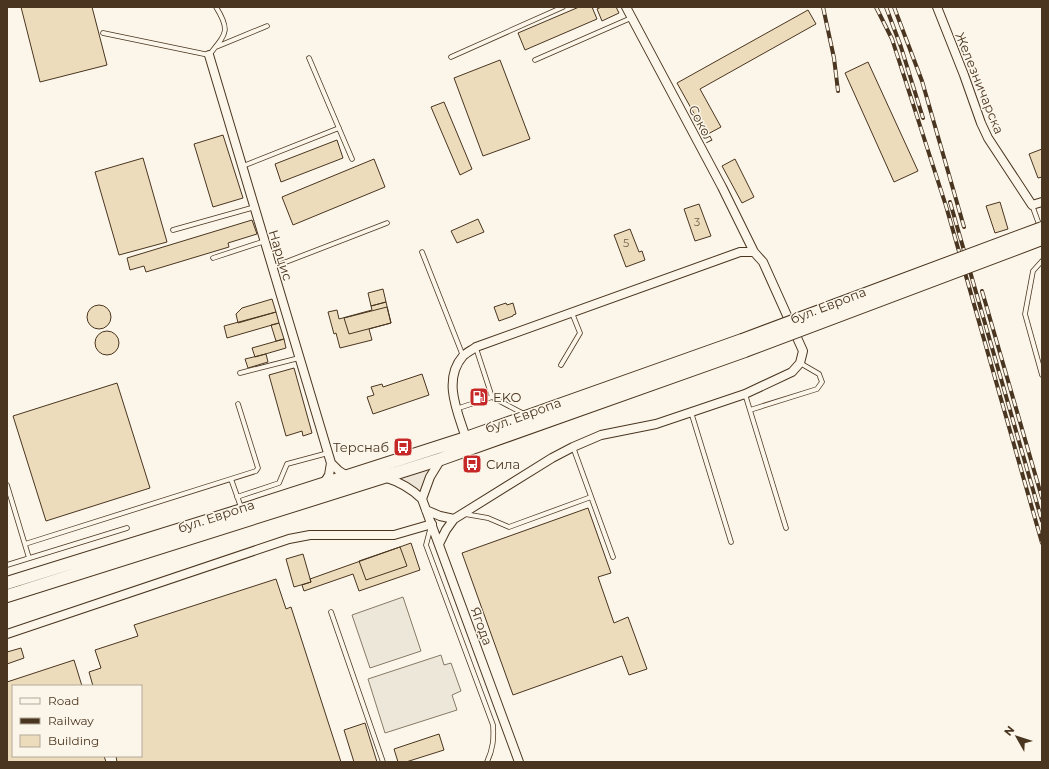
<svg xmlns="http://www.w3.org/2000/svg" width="1049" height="769" font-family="Montserrat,sans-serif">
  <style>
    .green { fill: #ede6d9; stroke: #887966 }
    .parking { fill: #ede7d9; stroke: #887966 }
    .building { fill: #ecdcbc; stroke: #4a3520 }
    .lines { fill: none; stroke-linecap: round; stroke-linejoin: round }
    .service-casing { stroke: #4a3520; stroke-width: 5.5 }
    .minor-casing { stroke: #4a3520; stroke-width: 10 }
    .secondary-casing { stroke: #4a3520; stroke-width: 14 }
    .service { stroke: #fbf6e9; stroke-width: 4 }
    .minor { stroke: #fbf6e9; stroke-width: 8 }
    .secondary { stroke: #fbf6e9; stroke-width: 12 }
    .rail-casing { stroke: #4a3520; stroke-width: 4 }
    .rail { stroke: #fbf6e9; stroke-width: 2.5; stroke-dasharray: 8; stroke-linecap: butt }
    .secondary-bridge-casing { stroke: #4a3520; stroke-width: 14; stroke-linecap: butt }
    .secondary-bridge { stroke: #fbf6e9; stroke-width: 12 }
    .labels { text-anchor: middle; stroke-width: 3; stroke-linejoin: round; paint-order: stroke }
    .number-label { font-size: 11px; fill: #725f47 }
    .street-label { font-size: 13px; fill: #4a3520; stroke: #fbf6e9 }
    .poi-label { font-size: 13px; fill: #4a3520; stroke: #fbf6e9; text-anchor: start }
  </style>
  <rect width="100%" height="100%" fill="#fbf6e9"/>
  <path class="green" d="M441,459L422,499L384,477Z"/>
  <path class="parking" d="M403,597L421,651L370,668L352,615Z
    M441,655L444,665L451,663L461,691L452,695L457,710L385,733L368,679Z"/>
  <path class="building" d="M21,7H92L107,65L40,82Z
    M579,7H592L597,19L525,50L518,33Z
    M601,7H616L619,13L602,21L597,9Z
    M808,10L816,24L700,89L721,127L706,135L677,83Z
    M500,60L530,139L483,156L454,78Z
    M868,62L918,171L894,182L845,73Z
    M444,102L472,169L460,175L431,107Z
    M223,135L243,198L213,207L194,144Z
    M337,140L343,158L281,182L275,164Z
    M1042,149V177L1038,178L1029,154Z
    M143,158L167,242L119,255L95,172Z
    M374,159L385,187L293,225L282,197Z
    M735,159L754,197L742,203L722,166Z
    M1000,202L1008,229L995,233L986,206Z
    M699,204L711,236L695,241L684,209Z
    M478,219L484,232L457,243L451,231Z
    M252,220L257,234L228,243L229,247L146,272L144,266L130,270L127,258Z
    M630,229L639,252L642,251L645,260L626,267L614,235Z
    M383,289L386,302L371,306L368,293Z
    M272,299L276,312L238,323L236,314L242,308Z
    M386,302L391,323L369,329L372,340L340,348L336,333L334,334L328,312L337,310L339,319L372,310L371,306Z
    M506,303L507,305L513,303L516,314L513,315V316L499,321L494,307Z
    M87 317a12 12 0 1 1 24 0a12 12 0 1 1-24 0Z
    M387,307L391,323L349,334L344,318Z
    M276,312L279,323L227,338L224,326Z
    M279,323L284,339L276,341L271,325Z
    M95 343a12 12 0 1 1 24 0a12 12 0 1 1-24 0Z
    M284,339L286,348L255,357L252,348Z
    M266,354L268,362L248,368L245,359Z
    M294,368L312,433L303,436L302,431L286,436L269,375Z
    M422,374L429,395L373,414L367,397L374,395L371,387L382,384L383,387Z
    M117,383L150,488L46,521L13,416Z
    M588,508L611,573L598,577L614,623L628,617L647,669L629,675L622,656L513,695L462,553Z
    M411,543L420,570L359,591L353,574L304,591L302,585L311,582L310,579Z
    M400,547L407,566L366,580L359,561Z
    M303,554L311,582L294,587L286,559Z
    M276,579L286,609L291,607L341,762H117L116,756H141V686H93L89,672L101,668L95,650L138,636L134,625Z
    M21,648L24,658L7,664V652Z
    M74,660L82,686H13V756H104L106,762H7V682Z
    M365,723L377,762H354L344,730Z
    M439,734L444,750L406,762H398L394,749Z"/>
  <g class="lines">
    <defs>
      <path id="service" d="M103,33L209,55C226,34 231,31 216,7
        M216,47L267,26
        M451,57L563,7
        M309,58L352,159
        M535,60L631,18
        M243,166L339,128
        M1032,205L1040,227
        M173,230L255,207
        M422,252L463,356
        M213,258L265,241
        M1042,261L1033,271L1025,314L1042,375
        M273,267L387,223
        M476,348L492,397
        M561,365L580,333L572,313
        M240,373L299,358
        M745,394L786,528
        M456,409L492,397L524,414
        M750,410L817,389L822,382L819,374L800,363
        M691,412L731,542
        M573,447L613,557
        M231,479L242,510
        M7,485L29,558
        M237,497L279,483L287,464L328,453
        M465,514L488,518L509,527L591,497
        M431,526L426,545L493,725C494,739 493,749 487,762
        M25,544L256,471L258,468L238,404
        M7,565L127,528
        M331,612L383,762"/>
      <path id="minor" d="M937,7L964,75L981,123L988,138L1032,205L1042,202
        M209,55L331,463L329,475L324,483
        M466,438C458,413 442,380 463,356C466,353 472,350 476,347L740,252H754
        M331,463L339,471L347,476
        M384,477C400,482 411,488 422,499L519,762
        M422,499L430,477L441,459
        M426,510L440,516L454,519
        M439,544L446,530L454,519L552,458L573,447L601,435L656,424L745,394L792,372L800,363L803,351L763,262L754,252L722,187L626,7
        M7,634L289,539L310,535H394L432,524"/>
      <path id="secondary" d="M7,583L242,510L466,438L742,340
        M7,596L441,459L745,351"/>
    </defs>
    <use href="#service" class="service-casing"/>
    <use href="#minor" class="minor-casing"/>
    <use href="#secondary" class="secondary-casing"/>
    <use href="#service" class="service"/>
    <use href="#minor" class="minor"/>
    <use href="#secondary" class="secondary"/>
    <defs>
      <path id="rail" d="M823,7L834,58L838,91
        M876,7L892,39L946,206L1042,543
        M886,7L901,47L923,118
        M894,7L922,81L964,227
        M950,202L1042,521
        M982,291L1042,498"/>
    </defs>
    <use href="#rail" class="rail-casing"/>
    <use href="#rail" class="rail"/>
    <defs>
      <path id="secondary-bridge" d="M742,340L1042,228
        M745,351L1042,239"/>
    </defs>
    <use href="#secondary-bridge" class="secondary-bridge-casing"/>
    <use href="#secondary-bridge" class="secondary-bridge"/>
  </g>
  <defs>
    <symbol id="fuel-square" viewBox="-11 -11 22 22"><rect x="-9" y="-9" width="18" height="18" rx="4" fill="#c62828" stroke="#fbf6e9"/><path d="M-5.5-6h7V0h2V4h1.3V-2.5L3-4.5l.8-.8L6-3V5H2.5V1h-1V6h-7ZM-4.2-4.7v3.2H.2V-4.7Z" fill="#fff"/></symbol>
    <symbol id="bus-square" viewBox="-11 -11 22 22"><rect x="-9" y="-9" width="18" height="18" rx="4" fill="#c62828" stroke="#fbf6e9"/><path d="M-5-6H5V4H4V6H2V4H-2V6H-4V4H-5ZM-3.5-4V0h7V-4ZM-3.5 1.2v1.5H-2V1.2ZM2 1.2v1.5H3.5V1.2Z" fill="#fff"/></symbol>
  </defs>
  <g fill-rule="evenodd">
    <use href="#fuel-square" x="468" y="386" width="22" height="22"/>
    <use href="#bus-square" x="392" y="436" width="22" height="22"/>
    <use href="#bus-square" x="461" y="453" width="22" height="22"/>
  </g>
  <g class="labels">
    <g class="number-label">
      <text x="697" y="226">3</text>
      <text x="626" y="247">5</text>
    </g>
    <g class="street-label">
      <text transform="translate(980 83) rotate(68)" y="5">Железничарска</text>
      <text transform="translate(702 124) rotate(62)" y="5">Сокол</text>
      <text transform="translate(281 255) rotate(73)" y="5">Нарцис</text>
      <text transform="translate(828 305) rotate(-21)" y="5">бул. Европа</text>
      <text transform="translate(523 415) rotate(-20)" y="5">бул. Европа</text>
      <text transform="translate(216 516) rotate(-18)" y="5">бул. Европа</text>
      <text transform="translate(482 626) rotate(70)" y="5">Ягода</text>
    </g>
    <g class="poi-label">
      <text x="493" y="402">EKO</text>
      <text x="389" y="452" text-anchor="end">Терснаб</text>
      <text x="486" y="469">Сила</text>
    </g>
  </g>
  <rect width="1049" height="769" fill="none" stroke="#4a3520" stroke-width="16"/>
  <rect x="12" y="685" width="130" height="72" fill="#fbf6e9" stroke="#b4a999"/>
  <rect x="20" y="698" width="20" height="6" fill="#fbf6e9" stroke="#b4a999"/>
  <text x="48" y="705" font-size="12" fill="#4a3520">Road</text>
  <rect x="20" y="718" width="20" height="6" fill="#4a3520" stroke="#b4a999"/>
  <text x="48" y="725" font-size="12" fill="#4a3520">Railway</text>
  <rect x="20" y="735" width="20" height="12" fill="#ecdcbc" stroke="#b4a999"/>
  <text x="48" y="745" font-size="12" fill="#4a3520">Building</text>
  <g transform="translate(1017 737) rotate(309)" stroke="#fbf6e9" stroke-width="3" paint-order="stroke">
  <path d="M0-3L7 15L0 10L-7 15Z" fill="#4a3520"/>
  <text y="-6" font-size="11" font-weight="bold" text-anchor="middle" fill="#4a3520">N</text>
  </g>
</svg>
